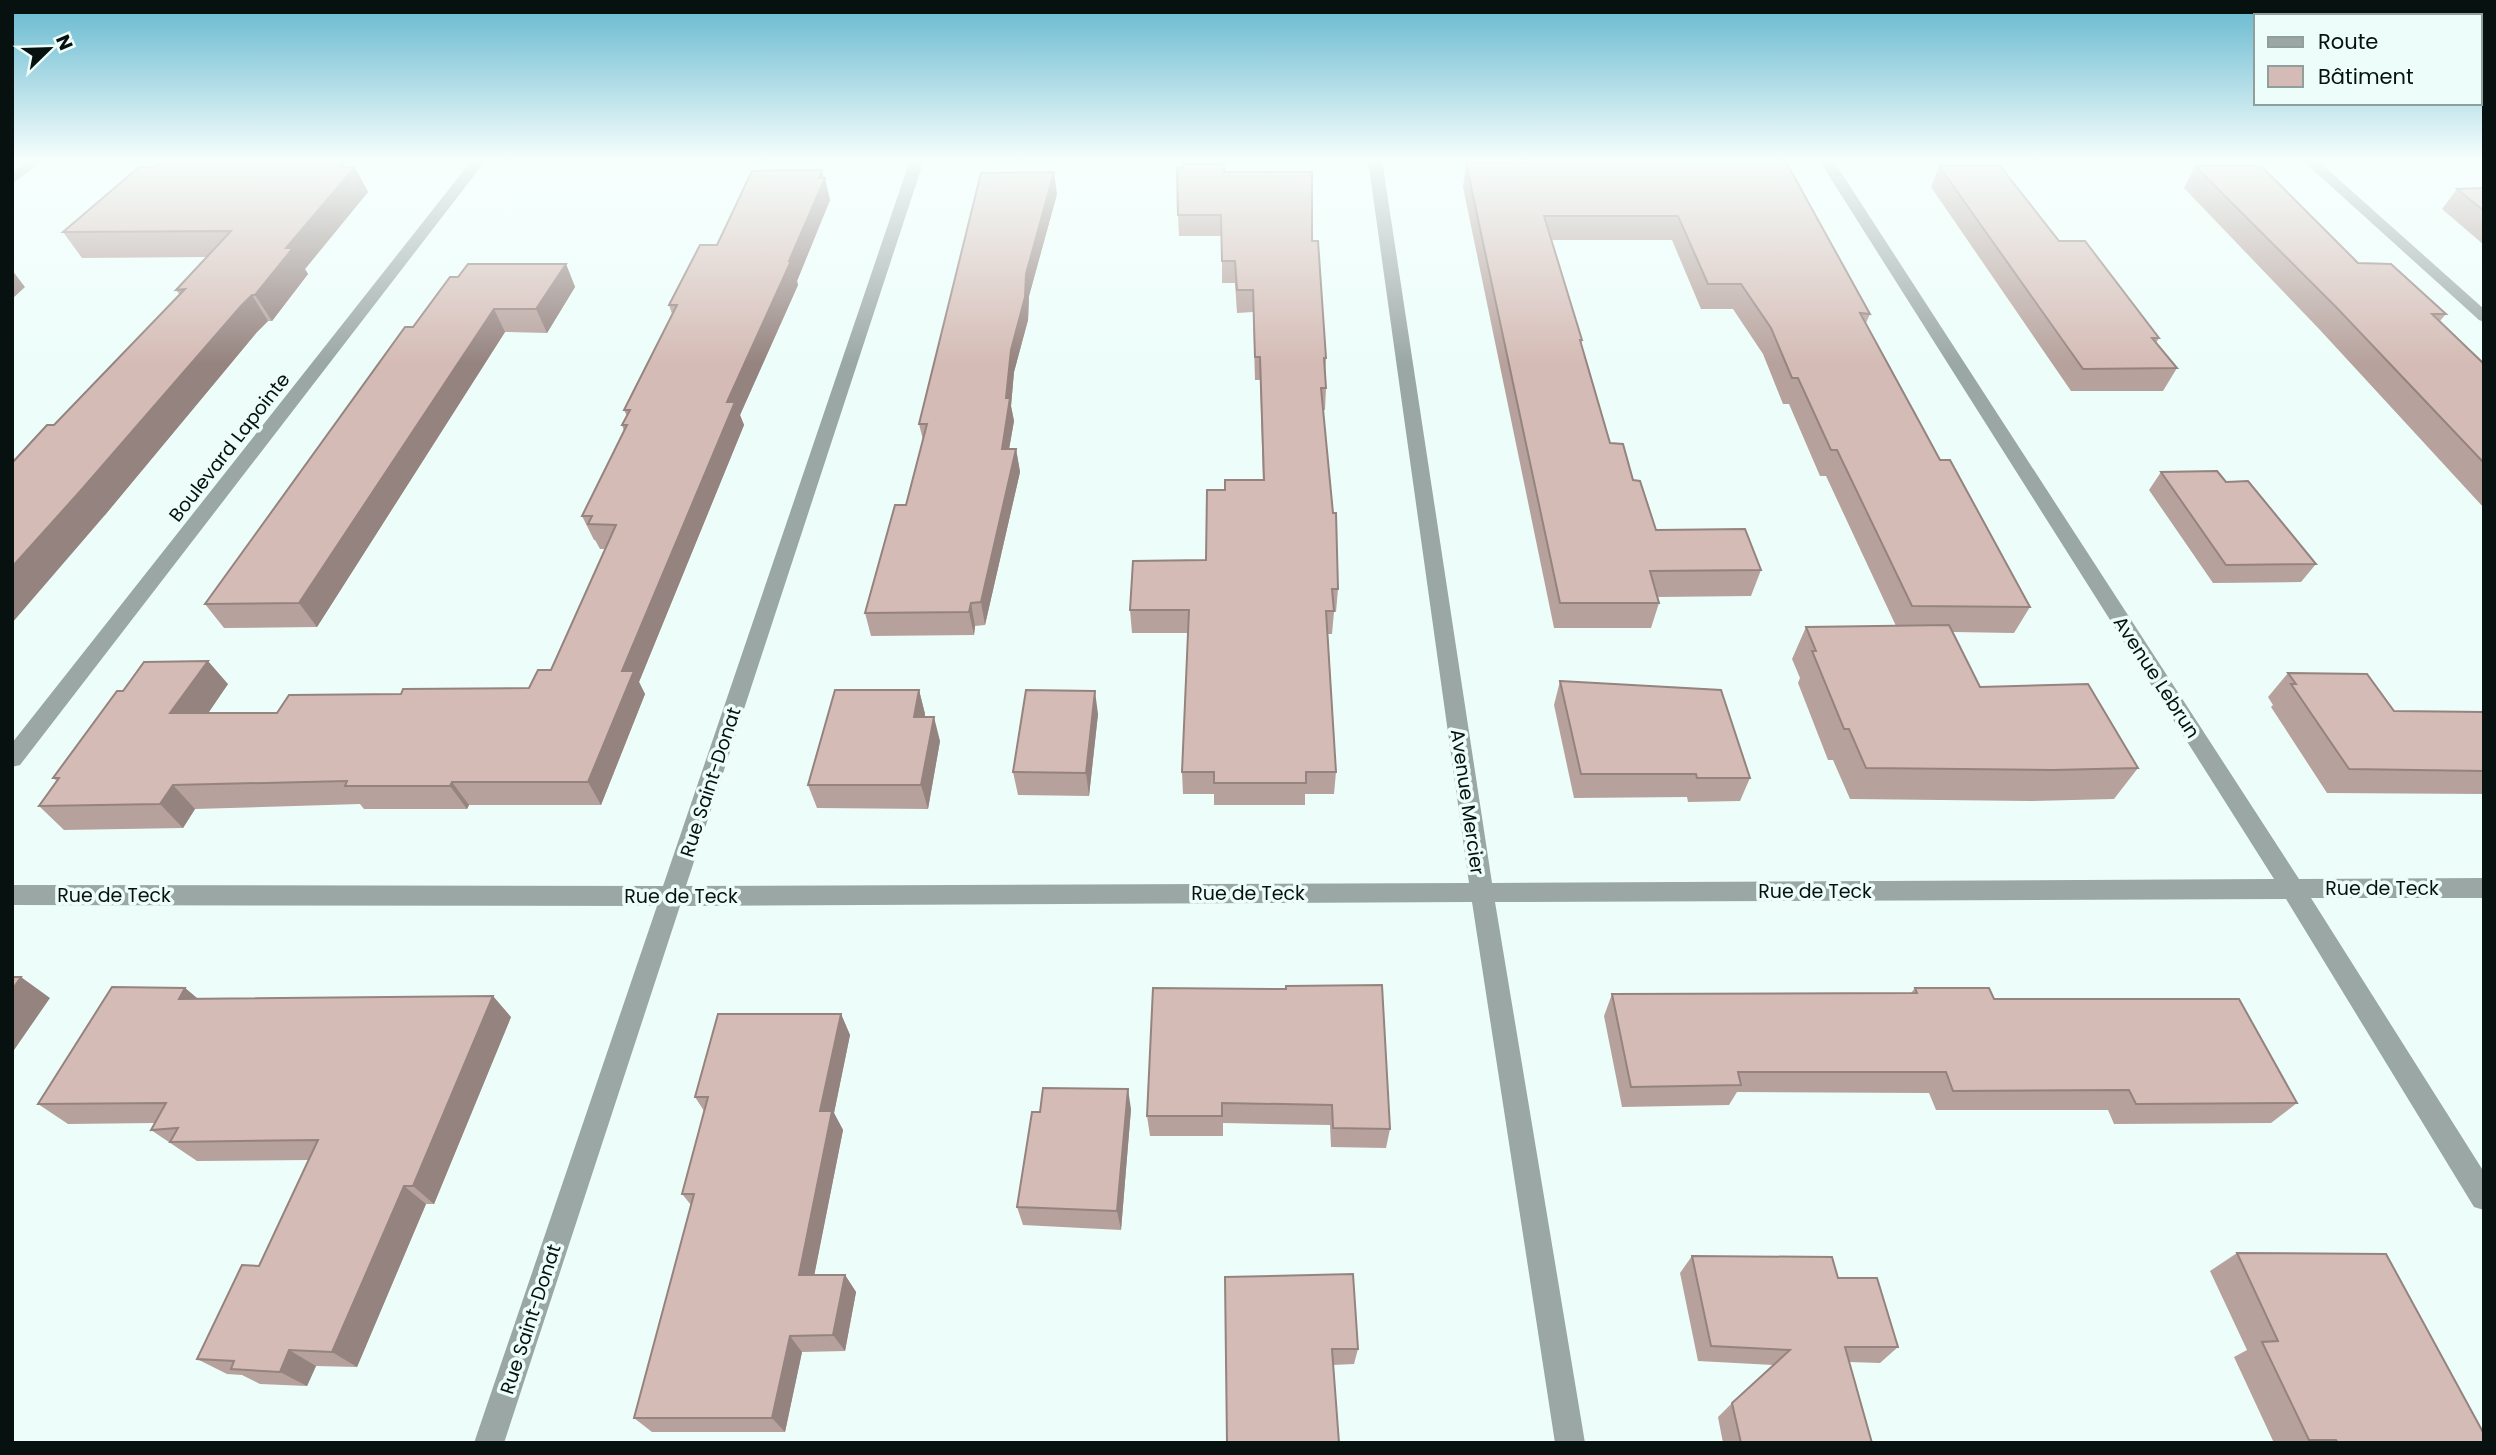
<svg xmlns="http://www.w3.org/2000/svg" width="2496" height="1455" font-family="Poppins,sans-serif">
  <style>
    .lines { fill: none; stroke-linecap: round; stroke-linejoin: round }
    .minor { fill: #9ba7a4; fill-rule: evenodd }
    .wall { fill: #b7a19c }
    .shaded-wall { fill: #95837f }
    .building { fill: #d5bbb5; stroke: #95837f; stroke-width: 2 }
    .labels { text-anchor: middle; stroke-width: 7; stroke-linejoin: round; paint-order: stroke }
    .street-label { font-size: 19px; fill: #07110f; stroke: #edfefa }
  </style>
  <rect width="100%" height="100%" fill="#edfefa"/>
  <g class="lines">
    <path class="minor" d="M29,160H44L12,184V173Z
      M472,160H486L20,765L12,767V743Z
      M910,160H924L686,886L1469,883L1368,160H1382L1492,883L2274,879L1819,160H1833L2299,879L2484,878V898H2311L2484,1172V1210L2474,1207L2286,899L1495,902L1585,1443H1555L1472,902L680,906L504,1443H474L657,906L12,905V885L663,886Z
      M2302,160H2317L2484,309V322L2479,320Z"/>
  </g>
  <path class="wall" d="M1786,162L1870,314L1866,323L1940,460L2030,607L2014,633L1953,632L1980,687L2138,768L2114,799L2031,801L1850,799L1833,760H1828L1798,683L1800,678L1792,659L1806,627L1896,626L1826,476H1820L1789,404H1783L1763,354L1733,309H1701L1672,240H1552L1582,340L1581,345L1610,443L1633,480L1656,530L1761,570L1751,596L1657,597L1659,603L1651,628H1554L1463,187L1466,163Z
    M1939,166L2059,241L2159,338L2156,343L2177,368L2163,391H2071L1931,187Z
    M2195,166L2358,263L2446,314L2440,321L2484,364V508L2320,330L2184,188Z
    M346,167L368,192L305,269L308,274L272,321H268L257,332L105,515L54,425L180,295L176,290L206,257L82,258L63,232Z
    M1225,172L1312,241L1326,358L1325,375L1326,388L1325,410H1323L1338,589L1336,612H1334L1332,634H1328L1336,772L1334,794H1305V805H1214V794H1183L1182,772L1188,633H1132L1130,610L1206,560L1225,490L1263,480L1260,380H1255L1253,312L1237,313L1235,283H1222V236H1179L1178,215Z
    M823,178L830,200L797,281L798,285L740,415L744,425L639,682L645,694L601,805H469L467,809H364L360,804L195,809L183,828L64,830L39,806L57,781L53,778L123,691L228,684L208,713H277L401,694L529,688L551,670L605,549H600L595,540H594L582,516L624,431L622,425L627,416L624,410L672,314L669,305L717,245Z
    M2484,188V245L2442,209L2457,189Z
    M1057,194L1029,296L1028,320L1014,372L1011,406L1014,421L1009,449H1016L1020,472L985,625L975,626L974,635L871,636L865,613L906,505L923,440L919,424Z
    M566,264L575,287L547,333L505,332L317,627L224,628L205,604L413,327L458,277Z
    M2161,472L2226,482L2316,564L2301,582L2213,583L2149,490Z
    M2288,673L2394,711L2484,712V794L2327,793L2271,707L2273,705L2268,697Z
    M1560,681L1750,778L1740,801L1688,802L1687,797L1574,798L1554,705Z
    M919,690L925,714V717L940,741L928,809L817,808L808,785Z
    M1098,714L1089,796L1018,795L1013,772Z
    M185,988L197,998L511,1017L434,1204H426L357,1367L316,1366L307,1386L260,1384L242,1375L227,1374L197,1359L259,1266L309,1160L197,1161L151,1130L155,1123L68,1124L38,1104Z
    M1153,988L1390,1129L1386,1148L1331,1147L1330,1125L1223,1123V1136H1150L1147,1116Z
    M1915,988L2297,1103L2271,1123L2114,1124L2108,1110H1936L1929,1093L1737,1092L1729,1105L1622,1107L1604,1016L1612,994L1911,993Z
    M841,1014L850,1035L834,1113L843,1130L814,1275H845L856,1292L845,1351L802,1352L785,1432H652L634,1418L691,1205L682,1194L704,1111L695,1097Z
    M1131,1109L1121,1230L1023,1225L1017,1207Z
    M2237,1253L2484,1443H2274L2234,1357L2247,1350L2210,1271Z
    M1692,1256L1838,1278L1898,1347L1880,1363L1849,1362L1872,1443H1723L1718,1417L1732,1403L1773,1365L1698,1361L1680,1273Z
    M1225,1277L1358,1349L1354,1364L1333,1365Z"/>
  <path class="shaded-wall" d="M343,161L350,174L355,167L368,192L305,269L308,274L272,321L255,295L337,167Z
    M822,170L824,180L825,178L830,200L797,281L798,285L740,415L744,425L639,682L645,694L601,805L588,782L622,671L727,402L789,261Z
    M1054,172L1057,194L1029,296L1028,320L1014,372L1011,406L1014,421L1005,472L1002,449L1011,350L1026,274Z
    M566,264L575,287L547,333L536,309Z
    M12,270L25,287L12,299Z
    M252,295L268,321L257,332L105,515L12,623V567L241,306Z
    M494,309L505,332L317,627L299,603Z
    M1016,449L1020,472L985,625L981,602Z
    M971,603L975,626L974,635L969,612Z
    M208,661L228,684L192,737L170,713Z
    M919,690L925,714L921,741L914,717Z
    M1095,691L1098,714L1089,796L1086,773Z
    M934,717L940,741L928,809L921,785Z
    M452,782L469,805L467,809L450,786Z
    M173,785L195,809L183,828L160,804Z
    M21,977L50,998L12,1053V990Z
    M185,988L210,1009L179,999Z
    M493,996L511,1017L434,1204L413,1186Z
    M841,1014L850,1035L834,1113L843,1130L811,1292L799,1275L820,1111Z
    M1128,1089L1131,1109L1121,1230L1117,1211Z
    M404,1186L426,1204L357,1367L332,1352Z
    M845,1275L856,1292L845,1351L833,1335Z
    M790,1336L802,1352L785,1432L772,1418Z
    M289,1350L316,1366L307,1386L280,1372Z"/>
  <path class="building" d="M162,161H343L337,167H355L286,248H293L255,295H252L241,306L83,488L12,567V463L47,425H54L185,289L176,290L231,231L63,232L139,167H155Z
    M1786,162L1870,314L1860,313L1920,423L1940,460H1950L2030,607L1912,606L1837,450H1831L1798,378H1792L1771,328L1741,284H1708L1678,216H1544L1582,340H1580L1610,443L1623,444L1633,480L1640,481L1656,530L1745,529L1761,570L1650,571L1659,603H1560L1466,163Z
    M1184,164H1224V172H1312V241H1318L1326,358H1324L1326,388H1321L1333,513H1336L1338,589H1332L1334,611H1326L1336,772H1306V783H1214V772H1182L1189,610H1130L1133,561L1206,560L1207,490H1225V480H1264L1260,357H1255L1253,290H1237L1235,261H1222L1221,215H1178L1177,168H1183Z
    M1939,166H2000L2059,241H2085L2159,338H2152L2177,368L2083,369Z
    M2195,166H2261L2358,263L2391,264L2446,314H2432L2484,364V463L2336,307Z
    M822,170L819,178H825L789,261H791L727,402H735L622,671H634L588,782H452L450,786H345L347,781L173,785L160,804L39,806L59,778H53L117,691H123L144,662L208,661L170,713H277L289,695L401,694L403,689L529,688L538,670H551L616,525L588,524L592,516H582L627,425H622L630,410H624L677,305H669L700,245H717L752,171Z
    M1054,172L1026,274L1025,297L1011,350L1006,398H1010L1002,449H1016L981,602L971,603L969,612L865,613L895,505H906L927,424H919L981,173Z
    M2484,188V211L2457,189Z
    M468,264H566L536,309H494L299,603L205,604L405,327H413L450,277H458Z
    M2217,471L2226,482L2248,481L2316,564L2226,565L2161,472Z
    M1949,625L1980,687L2088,684L2138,768L2053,770L1866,768L1849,729H1844L1812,651H1816L1806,627Z
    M2288,673L2367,674L2394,711L2484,712V771L2349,769L2291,684H2296Z
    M1560,681L1721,690L1750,778H1697L1696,774H1581Z
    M835,690H919L914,717H934L921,785H808Z
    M1026,690L1095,691L1086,773L1013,772Z
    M12,977H21L12,990Z
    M1382,985L1390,1129L1333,1128L1332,1105L1222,1103V1116H1147L1153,988L1286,989V986Z
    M112,987L185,988L179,999L493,996L413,1186H404L332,1352L289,1350L280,1372L231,1369L234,1361L197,1359L242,1265L259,1266L318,1140L170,1142L178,1128L151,1130L166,1103L38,1104Z
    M1915,988H1989L1994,999H2239L2297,1103L2136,1104L2129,1090L1953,1091L1946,1072H1738L1741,1085L1631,1087L1612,994L1917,993Z
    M718,1014H841L820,1111H832L799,1275H845L833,1335L790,1336L772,1418H634L694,1194H682L708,1097H695Z
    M1043,1088L1128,1089L1117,1211L1017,1207L1032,1112H1040Z
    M2237,1253L2386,1254L2484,1434V1443H2338L2336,1440H2309L2262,1342L2278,1341Z
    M1692,1256L1832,1257L1838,1278H1877L1898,1347H1845L1872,1443H1741L1732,1403L1790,1350L1711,1346Z
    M1353,1274L1358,1349H1332L1339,1443H1227L1225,1277Z"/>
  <linearGradient id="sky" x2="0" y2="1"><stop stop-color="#64b7cf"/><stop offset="0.44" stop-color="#f7fffd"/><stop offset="1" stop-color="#f7fffd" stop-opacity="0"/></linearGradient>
  <rect width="2496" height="364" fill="url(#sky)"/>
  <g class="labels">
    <g class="street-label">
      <text transform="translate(229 447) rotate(-52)" y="7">Boulevard Lapointe</text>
      <text transform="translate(2157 677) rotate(57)" y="7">Avenue Lebrun</text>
      <text transform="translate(710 782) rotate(-72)" y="7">Rue Saint-Donat</text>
      <text transform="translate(1468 802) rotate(82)" y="7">Avenue Mercier</text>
      <text x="2382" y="895">Rue de Teck</text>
      <text x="1815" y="898">Rue de Teck</text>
      <text x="1248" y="900">Rue de Teck</text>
      <text x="114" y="902">Rue de Teck</text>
      <text x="681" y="903">Rue de Teck</text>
      <text transform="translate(530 1319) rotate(-72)" y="7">Rue Saint-Donat</text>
    </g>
  </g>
  <rect width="2496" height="1455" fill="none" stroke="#07110f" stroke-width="28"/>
  <rect x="2254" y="14" width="228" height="91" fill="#edfefa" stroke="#919f9c" stroke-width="2"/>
  <rect x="2268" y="37" width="35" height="10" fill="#9ba7a4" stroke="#919f9c" stroke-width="2"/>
  <text x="2318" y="49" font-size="21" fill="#07110f">Route</text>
  <rect x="2268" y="66" width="35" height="21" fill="#d5bbb5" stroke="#919f9c" stroke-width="2"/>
  <text x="2318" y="84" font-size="21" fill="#07110f">Bâtiment</text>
  <g transform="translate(49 49) rotate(67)" stroke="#edfefa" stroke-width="5" paint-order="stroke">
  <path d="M0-5L12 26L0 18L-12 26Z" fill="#07110f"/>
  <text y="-10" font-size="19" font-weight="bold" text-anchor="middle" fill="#07110f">N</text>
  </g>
</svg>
